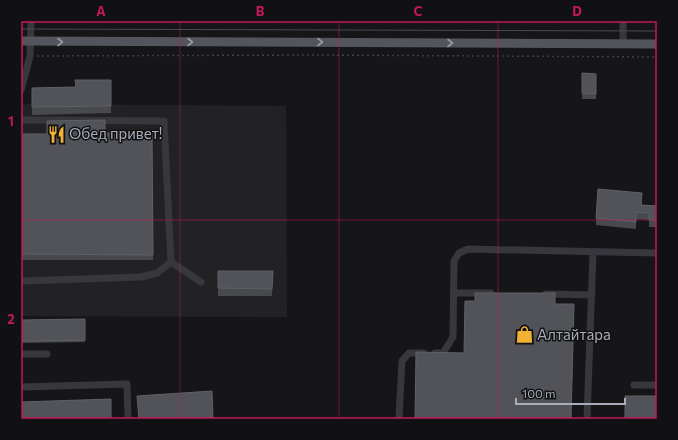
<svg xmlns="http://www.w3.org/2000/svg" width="678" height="440" font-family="Commissioner,sans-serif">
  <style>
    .built { fill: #222225 }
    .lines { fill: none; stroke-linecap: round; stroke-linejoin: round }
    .path { stroke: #3d3f44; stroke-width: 1.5; stroke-dasharray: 2 3; stroke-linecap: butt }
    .minor { stroke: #37383d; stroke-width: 7 }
    .major { stroke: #53555c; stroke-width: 9 }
    .tram { stroke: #4a4c52; stroke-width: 1 }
    .wall { fill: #47494d }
    .building { fill: #525359; stroke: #5f6168 }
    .oneway { stroke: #979ba6 }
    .grid { fill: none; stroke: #c2185b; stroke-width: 1; stroke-opacity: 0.55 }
    .labels { text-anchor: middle; stroke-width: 3; stroke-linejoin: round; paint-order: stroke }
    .poi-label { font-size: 15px; fill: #a8adb8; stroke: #111113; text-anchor: start }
    .neatline { fill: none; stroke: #c2185b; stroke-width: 1.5 }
    .grid-label { font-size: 13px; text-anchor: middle; font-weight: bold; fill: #c2185b }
  </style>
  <rect width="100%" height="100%" fill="#161618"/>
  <path class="built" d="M21,104L286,106L287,317L21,316Z"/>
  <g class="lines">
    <path class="path" d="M37,56L315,55L657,57"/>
    <path class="minor" d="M623,21V44
      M21,90L30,56L31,21
      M21,120L164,121L171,262L157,273L141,277L21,281
      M171,262L201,282
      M454,293H491
      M546,294L592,295
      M435,353H443L453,337L454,261L459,253L468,249L657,253
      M21,354H47
      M634,385H657
      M21,387L127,384L128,419
      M399,419L402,361L409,353H424
      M587,419L593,252"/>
    <path class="major" d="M21,41L657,44"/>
    <path class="tram" d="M21,29L657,31"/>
  </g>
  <path class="wall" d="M596,74V99H582V93Z
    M111,80V113L32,115V88L76,87Z
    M152,133L153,260H21V134Z
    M642,200V205L657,206V227H649V220L636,219V229L596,225V218Z
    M218,271H273L272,296H218Z
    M85,319V342L21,343V320Z"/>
  <path class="building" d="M582,73L596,74V94L582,93Z
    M75,80H111V106L32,107V88L76,87Z
    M105,120V133H152L153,255L21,254V134H47V121Z
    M598,189L642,193L641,205L657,206V220H649V213L636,212V222L596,218Z
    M218,271H273L272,289L218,288Z
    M475,293H555V304H574L571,419H415L416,352L464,353L465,301H475Z
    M85,319V340L21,341V320Z
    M212,391L213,419H139L137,396Z
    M625,396H657V419H625Z
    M111,399V419H21V402Z"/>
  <defs><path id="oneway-chevron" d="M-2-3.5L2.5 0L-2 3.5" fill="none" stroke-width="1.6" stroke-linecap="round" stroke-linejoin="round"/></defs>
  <g class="oneway">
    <use href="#oneway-chevron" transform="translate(60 42)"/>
    <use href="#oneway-chevron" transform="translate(190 42)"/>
    <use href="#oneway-chevron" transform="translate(320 42)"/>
    <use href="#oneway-chevron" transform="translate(450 43)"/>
  </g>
  <path class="grid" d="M180,21V419M339,21V419M498,21V419M21,220H657"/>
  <defs>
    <symbol id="restaurant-bare" viewBox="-9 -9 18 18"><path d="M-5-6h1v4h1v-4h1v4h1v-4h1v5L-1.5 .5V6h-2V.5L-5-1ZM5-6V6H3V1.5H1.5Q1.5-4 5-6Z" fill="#f2b134" stroke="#111113" stroke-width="2.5" paint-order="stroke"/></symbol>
    <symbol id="shop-bare" viewBox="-9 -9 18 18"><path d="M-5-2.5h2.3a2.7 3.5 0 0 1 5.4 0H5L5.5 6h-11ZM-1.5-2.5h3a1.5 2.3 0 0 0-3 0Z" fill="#f2b134" stroke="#111113" stroke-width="2.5" paint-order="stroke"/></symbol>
  </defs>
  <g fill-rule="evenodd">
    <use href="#restaurant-bare" x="44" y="122" width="25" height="25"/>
    <use href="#shop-bare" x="512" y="322" width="25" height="25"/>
  </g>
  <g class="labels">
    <g class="poi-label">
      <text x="69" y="139">Обед привет!</text>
      <text x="537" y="340">Алтайтара</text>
    </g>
  </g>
  <rect width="678" height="440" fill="none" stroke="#111113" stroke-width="44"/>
  <path d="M516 398v6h109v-6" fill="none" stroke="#a8adb8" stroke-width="2"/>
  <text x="522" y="398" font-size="12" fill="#a8adb8" stroke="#111113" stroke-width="3" paint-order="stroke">100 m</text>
  <rect x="22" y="22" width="634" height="396" class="neatline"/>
  <g class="grid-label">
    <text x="101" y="16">A</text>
    <text x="260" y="16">B</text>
    <text x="418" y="16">C</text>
    <text x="577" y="16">D</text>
    <text x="11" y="126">1</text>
    <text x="11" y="324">2</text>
  </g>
</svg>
